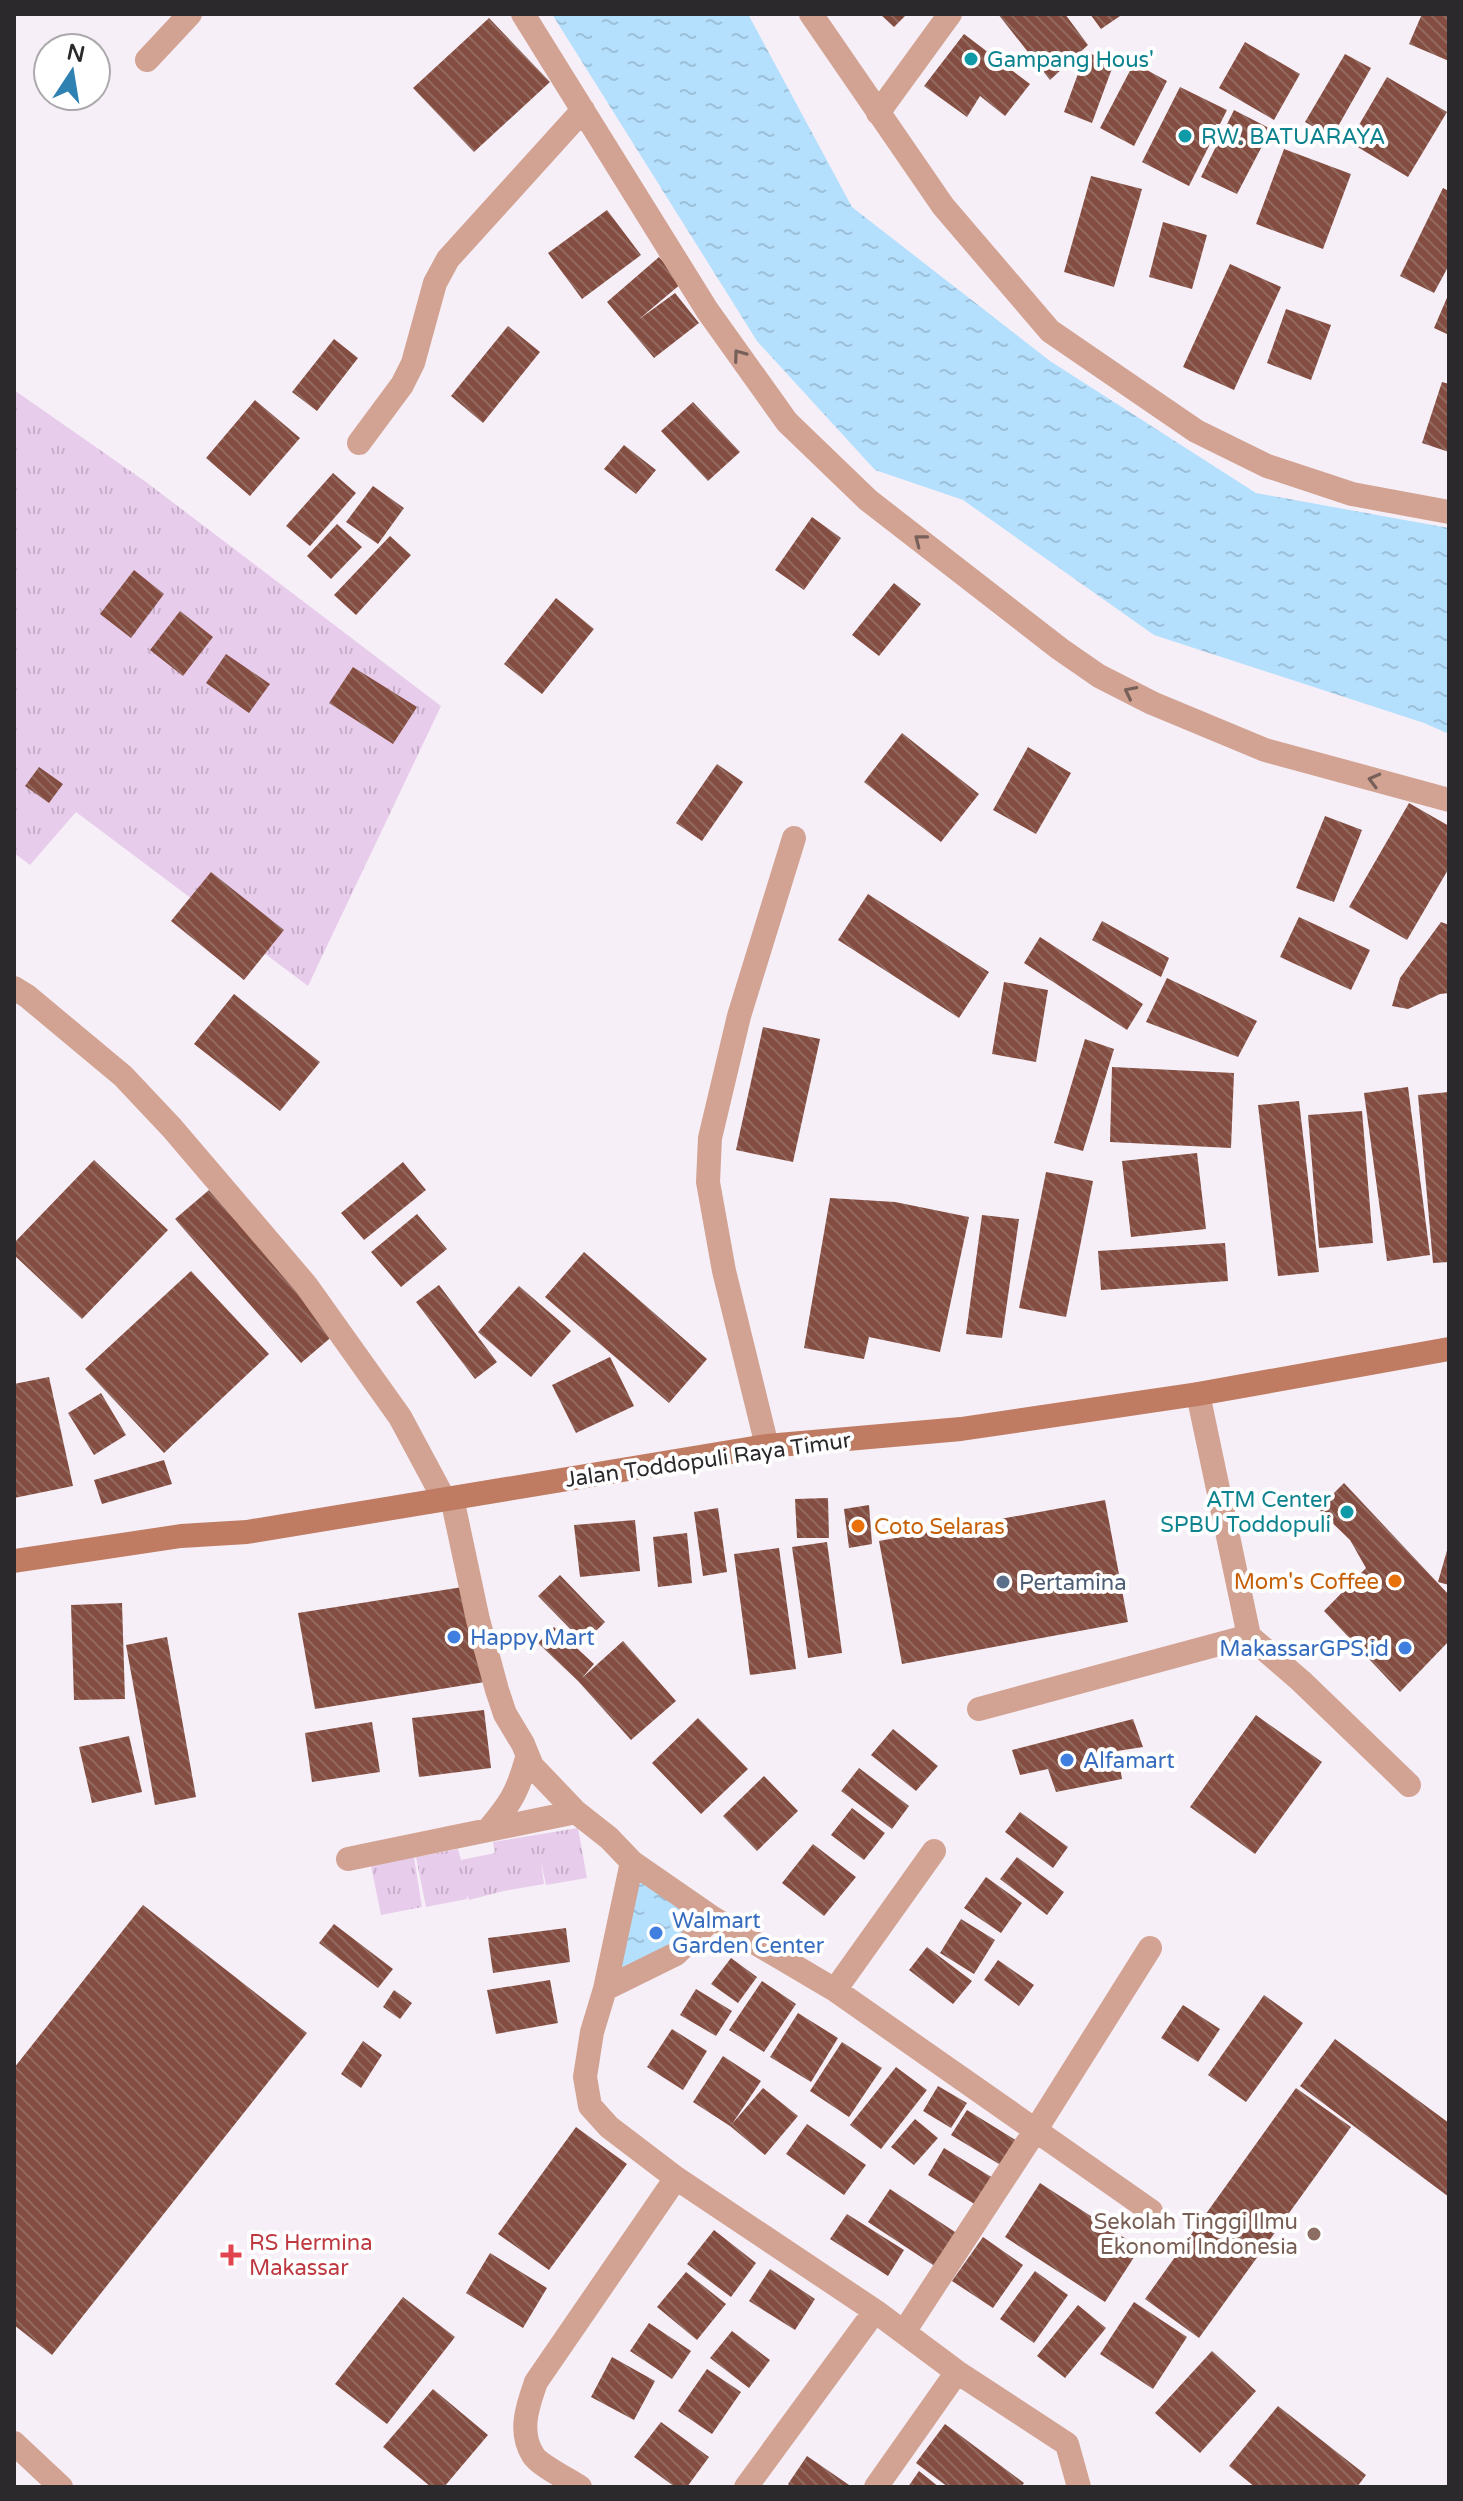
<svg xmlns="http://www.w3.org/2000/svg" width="1463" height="2501" font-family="'Varela Round',sans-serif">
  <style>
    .grass { fill: url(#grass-tufts) }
    .water { fill: url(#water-ripples) }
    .building { fill: url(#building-back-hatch) }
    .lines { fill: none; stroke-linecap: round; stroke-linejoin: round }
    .street { stroke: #d2a392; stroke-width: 24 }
    .secondary { stroke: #bf7c63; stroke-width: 24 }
    .oneway { stroke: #77605a }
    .culture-dot { fill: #0f9aa8; stroke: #fff; stroke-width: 3 }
    .food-dot { fill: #e8710a; stroke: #fff; stroke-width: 3 }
    .service-dot { fill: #5c6f8a; stroke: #fff; stroke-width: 3 }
    .shop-dot { fill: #3f7fe0; stroke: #fff; stroke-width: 3 }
    .education-dot { fill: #8d6e63; stroke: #fff; stroke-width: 3 }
    .health-dot { fill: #e0444e; stroke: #fff; stroke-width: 3 }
    .labels { text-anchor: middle; stroke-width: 8; stroke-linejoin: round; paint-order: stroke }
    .culture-label { font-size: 22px; fill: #0d838f; stroke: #fff; text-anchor: start }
    .street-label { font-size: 22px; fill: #2c292d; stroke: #fff }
    .food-label { font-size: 22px; fill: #c56008; stroke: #fff; text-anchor: start }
    .service-label { font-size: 22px; fill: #4e5e75; stroke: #fff; text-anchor: start }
    .shop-label { font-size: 22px; fill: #366cbe; stroke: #fff; text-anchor: start }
    .education-label { font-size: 22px; fill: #785e54; stroke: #fff; text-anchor: end }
    .health-label { font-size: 22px; fill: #be3a42; stroke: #fff; text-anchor: start }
  </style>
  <defs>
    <pattern id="grass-tufts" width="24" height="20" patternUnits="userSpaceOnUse" patternTransform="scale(2)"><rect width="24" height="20" fill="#e8cceb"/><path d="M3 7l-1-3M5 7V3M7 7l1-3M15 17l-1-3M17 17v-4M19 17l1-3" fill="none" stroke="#c7afca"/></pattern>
    <pattern id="water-ripples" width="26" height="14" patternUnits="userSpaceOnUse" patternTransform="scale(2)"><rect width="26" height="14" fill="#b5e0fd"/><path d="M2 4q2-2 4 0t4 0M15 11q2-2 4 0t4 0" fill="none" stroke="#9cc0d9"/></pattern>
    <pattern id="building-back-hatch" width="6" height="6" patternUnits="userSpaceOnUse" patternTransform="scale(2)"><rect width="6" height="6" fill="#834e41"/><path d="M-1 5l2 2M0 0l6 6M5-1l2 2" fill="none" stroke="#926a61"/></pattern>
  </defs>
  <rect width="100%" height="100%" fill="#f7eff8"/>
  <path class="grass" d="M14,390L146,482L441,706L308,986L76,812L30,865L14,853Z
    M578,1828L587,1878L546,1885L541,1862L544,1884L504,1891L469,1900L467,1895V1899L426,1907L416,1857L458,1849L461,1860L495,1853L493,1842Z
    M414,1857L422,1907L381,1915L371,1866Z"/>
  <path class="water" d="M552,14H748L852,207L1050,361L1256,493L1449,528V734L1424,723L1154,635L963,500L875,470L757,341Z
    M638,1877L698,1919L673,1947L618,1973Z"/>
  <path class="building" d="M880,14H907L894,27Z
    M998,14H1065L1088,45L1050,80Z
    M1090,14H1123L1101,29Z
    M1422,14H1449V61L1409,44Z
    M489,18L550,82L474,152L413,88Z
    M964,34L1030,84L1005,116L980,96L967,117L924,86Z
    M1245,42L1300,74L1274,120L1219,88Z
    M1086,52L1114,63L1092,123L1064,112Z
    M1345,54L1371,68L1332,137L1305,122Z
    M1134,63L1167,81L1134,146L1100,128Z
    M1387,77L1447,112L1408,177L1349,142Z
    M1180,87L1227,110L1189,186L1142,162Z
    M1234,110L1271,129L1237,194L1201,177Z
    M1284,149L1351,174L1323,249L1256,224Z
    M1091,176L1142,189L1114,287L1064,272Z
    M1443,188L1449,191V265L1434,293L1400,276Z
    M607,210L641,255L582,299L548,253Z
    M1163,222L1207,235L1192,289L1149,277Z
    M659,257L682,283L638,320L675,293L699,323L654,358L607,302Z
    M1230,264L1281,287L1234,390L1183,367Z
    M1449,293V335L1434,328Z
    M1286,309L1331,325L1311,380L1267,363Z
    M508,326L540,352L483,423L451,396Z
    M334,339L358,358L317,411L292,392Z
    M1442,382L1449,384V452L1422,443Z
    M255,400L300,438L250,496L206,458Z
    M693,402L740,452L708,481L661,431Z
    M624,445L656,470L636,494L604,469Z
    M333,473L356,493L310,546L286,526Z
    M373,486L404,508L378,544L346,522Z
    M812,517L841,538L804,590L775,570Z
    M337,524L362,547L331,579L307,556Z
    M390,536L411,555L356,615L334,595Z
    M134,570L164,594L131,638L100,614Z
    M894,583L921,604L879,656L852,635Z
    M556,598L594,629L542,694L504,664Z
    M180,611L213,637L183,676L150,650Z
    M226,654L270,684L249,713L206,683Z
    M353,667L417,707L393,744L329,703Z
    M902,733L979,794L941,842L864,782Z
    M1028,747L1071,773L1036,834L993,810Z
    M717,764L743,782L702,841L676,823Z
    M39,767L63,784L49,803L25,786Z
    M1409,803L1449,826V868L1407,940L1349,907Z
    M1325,816L1362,830L1334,902L1296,888Z
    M211,872L284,930L244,980L171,921Z
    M868,894L989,972L959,1018L838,940Z
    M1299,917L1370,950L1351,990L1280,957Z
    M1102,921L1169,958L1161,977L1092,940Z
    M1441,922L1449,925V993L1440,994L1408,1009L1392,1006L1400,978Z
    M1040,937L1143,1004L1127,1030L1024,963Z
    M1167,978L1257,1021L1238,1057L1146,1022Z
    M1004,982L1048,990L1036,1062L992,1054Z
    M234,994L320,1062L280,1111L194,1044Z
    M763,1027L820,1039L793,1162L736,1150Z
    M1085,1039L1114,1049L1083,1151L1054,1143Z
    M1112,1067L1234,1073L1231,1148L1110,1142Z
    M1408,1087L1430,1255L1387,1261L1364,1093Z
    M1449,1092V1262L1433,1263L1418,1095Z
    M1299,1101L1319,1272L1278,1276L1258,1105Z
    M1362,1111L1373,1243L1319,1248L1308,1115Z
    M1197,1153L1206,1229L1131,1237L1122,1161Z
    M94,1160L168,1230L82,1319L14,1255V1243Z
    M403,1162L426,1190L364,1240L341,1213Z
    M1046,1172L1093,1181L1066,1317L1019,1308Z
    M209,1190L335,1334L301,1363L175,1219Z
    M830,1198L895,1202L969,1217L940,1352L869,1337L864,1359L804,1348Z
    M417,1214L447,1249L401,1287L371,1252Z
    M982,1215L1019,1219L1002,1338L966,1334Z
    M1225,1243L1228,1281L1101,1290L1098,1251Z
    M584,1252L707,1359L669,1403L545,1297Z
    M191,1271L269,1354L164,1453L85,1369Z
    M439,1285L497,1362L475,1379L416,1302Z
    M519,1286L571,1331L531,1377L478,1332Z
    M610,1357L634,1406L576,1433L552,1385Z
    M49,1377L73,1486L14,1498V1384Z
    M101,1393L126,1435L94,1455L68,1413Z
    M164,1460L172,1484L102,1504L94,1480Z
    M1344,1483L1449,1595V1641L1400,1692L1324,1611L1366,1568L1350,1540L1318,1509Z
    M828,1498L829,1538H797L795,1499Z
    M1105,1500L1128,1622L902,1664L879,1541Z
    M869,1505L872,1544L849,1548L844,1509Z
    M718,1508L727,1572L703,1576L694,1512Z
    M635,1520L640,1571L580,1577L574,1525Z
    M687,1533L692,1583L658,1587L653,1537Z
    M827,1542L842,1653L808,1658L792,1547Z
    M1448,1547H1449V1585L1438,1582Z
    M779,1548L796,1669L750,1675L734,1554Z
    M560,1575L605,1622L584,1643L538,1596Z
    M469,1586L485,1682L315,1709L298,1613Z
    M122,1603L125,1699L74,1700L71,1605Z
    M554,1627L594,1664L582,1678L623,1641L676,1701L631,1740L578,1681L538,1643Z
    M167,1637L196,1797L155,1805L126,1645Z
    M484,1710L491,1768L419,1777L412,1718Z
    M1256,1715L1322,1762L1255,1854L1190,1807Z
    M698,1718L748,1769L701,1814L652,1763Z
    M1133,1719L1143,1747L1117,1751L1122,1779L1056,1792L1048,1769L1020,1775L1012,1750Z
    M372,1722L380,1772L312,1782L305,1733Z
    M893,1729L938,1766L916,1791L871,1755Z
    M129,1736L142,1792L92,1803L79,1747Z
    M859,1768L909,1806L892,1829L841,1791Z
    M764,1776L798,1811L757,1851L723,1816Z
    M852,1808L885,1833L864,1860L831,1835Z
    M1020,1812L1068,1847L1053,1868L1005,1832Z
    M813,1844L856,1877L824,1916L782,1883Z
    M1017,1857L1064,1892L1047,1915L1000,1879Z
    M986,1877L1022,1903L1001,1933L964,1908Z
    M143,1905L307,2033L52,2355L14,2325V2068Z
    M961,1919L995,1940L974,1974L940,1953Z
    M334,1924L393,1969L378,1988L319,1943Z
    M566,1928L570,1962L493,1973L488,1938Z
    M927,1947L972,1981L953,2004L909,1970Z
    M731,1958L757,1977L738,2003L711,1984Z
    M998,1960L1034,1985L1019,2006L984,1980Z
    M550,1980L558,2023L496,2034L487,1990Z
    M762,1981L796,2004L764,2052L729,2030Z
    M696,1989L732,2011L716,2036L680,2015Z
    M394,1990L412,2003L400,2019L383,2007Z
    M1264,1995L1303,2023L1246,2102L1208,2075Z
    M1183,2005L1220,2029L1198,2062L1161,2038Z
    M798,2013L838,2038L811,2082L770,2057Z
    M672,2029L707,2051L683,2090L647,2067Z
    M1335,2039L1449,2123V2197L1300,2086Z
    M363,2041L382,2055L361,2088L341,2074Z
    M842,2042L882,2068L849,2117L810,2091Z
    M723,2056L761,2081L732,2124L763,2088L798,2116L765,2155L730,2126L693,2102Z
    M896,2067L927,2090L881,2149L850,2125Z
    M938,2086L967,2103L951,2128L923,2111Z
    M1296,2088L1351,2127L1199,2338L1145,2299Z
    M967,2110L1019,2142L1004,2167L951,2135Z
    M915,2119L938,2138L914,2165L891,2147Z
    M807,2124L866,2165L844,2195L786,2154Z
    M576,2127L627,2164L549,2270L498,2234Z
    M944,2148L993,2178L976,2205L928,2175Z
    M1040,2183L1140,2248L1105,2302L1005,2237Z
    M890,2189L958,2234L936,2267L868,2222Z
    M847,2214L904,2250L888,2276L830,2239Z
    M714,2230L756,2263L731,2297L687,2264Z
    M983,2237L1023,2265L993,2308L952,2281Z
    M490,2253L547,2288L523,2328L466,2293Z
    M770,2269L815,2299L795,2330L749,2301Z
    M1035,2271L1068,2295L1034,2343L1000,2319Z
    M686,2272L726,2304L697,2340L657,2307Z
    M403,2297L455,2337L387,2424L335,2384Z
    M1134,2302L1187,2337L1153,2389L1100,2354Z
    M1078,2305L1106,2328L1065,2378L1037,2356Z
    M649,2323L691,2351L672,2379L630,2351Z
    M732,2331L770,2360L749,2388L710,2358Z
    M1212,2351L1256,2391L1200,2453L1155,2413Z
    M612,2357L655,2381L634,2420L591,2397Z
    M707,2369L741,2392L712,2434L678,2411Z
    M433,2389L488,2435L444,2487H431L383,2447Z
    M1278,2406L1366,2475L1357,2487H1255L1229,2466Z
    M661,2422L709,2457L687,2487H675L634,2457Z
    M945,2424L1024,2483L1021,2487H948L916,2463Z
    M807,2456L852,2487H792L788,2484Z
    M919,2471L939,2487H908Z"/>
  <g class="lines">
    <path class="street" d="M523,14L707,310L787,422L868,500L1060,649L1099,676L1152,703L1265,750L1449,800
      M811,14L943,206L1050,331L1196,431L1267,466L1352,494L1449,512
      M147,60L190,14
      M878,113L950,14
      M359,443L402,385L413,363L435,283L448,259L583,110
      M14,988L27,996L123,1076L172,1128L306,1285L400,1417L444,1499
      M1198,1394L1249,1636L1301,1681L1409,1785
      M767,1446L724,1271L708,1182L710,1138L739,1016L794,838
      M452,1498L478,1620L497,1690L505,1714L523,1744L532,1766L576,1812L609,1838L632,1862L713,1918L835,1990L934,1851
      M979,1709L1249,1636
      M488,1830C511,1803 518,1791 527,1758
      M348,1859L576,1812
      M632,1862L605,1989L592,2032L585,2077L590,2106L609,2127L676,2178L875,2311L957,2372L1067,2444L1079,2487
      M605,1989L676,1954L713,1918
      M835,1990L1151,2211
      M904,2332L1035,2131L1150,1948
      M14,2443L61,2487
      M580,2487C569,2480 539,2465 533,2455C518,2431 528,2405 536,2382L676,2178
      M746,2487L875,2311
      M876,2487L957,2372"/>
    <path class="secondary" d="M14,1561L181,1536L247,1532L767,1446L961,1429L1198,1394L1449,1349"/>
  </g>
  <defs><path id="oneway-chevron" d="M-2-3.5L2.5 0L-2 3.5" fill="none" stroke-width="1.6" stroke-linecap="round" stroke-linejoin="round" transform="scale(2)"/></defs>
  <g class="oneway">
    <use href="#oneway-chevron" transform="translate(739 355) rotate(-126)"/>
    <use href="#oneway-chevron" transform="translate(920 540) rotate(-142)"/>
    <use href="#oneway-chevron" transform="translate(1130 692) rotate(-153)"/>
    <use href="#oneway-chevron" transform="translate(1374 780) rotate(-165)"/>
  </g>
  <g class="culture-dot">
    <circle cx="971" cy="59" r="8"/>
    <circle cx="1185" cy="136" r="8"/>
    <circle cx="1347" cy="1512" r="8"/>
  </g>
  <g class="food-dot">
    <circle cx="858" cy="1526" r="8"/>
    <circle cx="1395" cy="1581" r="8"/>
  </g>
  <circle class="service-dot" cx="1003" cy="1582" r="8"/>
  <g class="shop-dot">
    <circle cx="454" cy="1637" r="8"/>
    <circle cx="1405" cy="1648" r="8"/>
    <circle cx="1067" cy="1760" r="8"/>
    <circle cx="656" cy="1933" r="8"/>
  </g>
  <circle class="education-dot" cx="1314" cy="2234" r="8"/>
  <path class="health-dot" d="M227 2243h8v8h8v8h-8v8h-8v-8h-8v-8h8z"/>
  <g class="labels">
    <g class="culture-label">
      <text x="987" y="67">Gampang Hous'</text>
      <text x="1201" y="144">RW. BATUARAYA</text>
      <text x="1331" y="1507" text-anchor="end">ATM Center<tspan x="1331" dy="25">SPBU Toddopuli</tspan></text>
    </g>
    <g class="street-label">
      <text transform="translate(708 1459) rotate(-8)" y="8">Jalan Toddopuli Raya Timur</text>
    </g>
    <g class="food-label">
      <text x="874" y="1534">Coto Selaras</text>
      <text x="1379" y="1589" text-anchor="end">Mom's Coffee</text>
    </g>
    <g class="service-label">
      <text x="1019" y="1590">Pertamina</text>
    </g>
    <g class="shop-label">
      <text x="470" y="1645">Happy Mart</text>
      <text x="1389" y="1656" text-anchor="end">MakassarGPS.id</text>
      <text x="1083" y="1768">Alfamart</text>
      <text x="672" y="1928">Walmart<tspan x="672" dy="25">Garden Center</tspan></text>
    </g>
    <g class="education-label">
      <text x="1298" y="2229">Sekolah Tinggi Ilmu<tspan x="1298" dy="25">Ekonomi Indonesia</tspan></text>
    </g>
    <g class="health-label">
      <text x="249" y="2250">RS Hermina<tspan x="249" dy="25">Makassar</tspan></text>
    </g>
  </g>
  <rect width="1463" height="2501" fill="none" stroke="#2c292d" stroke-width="32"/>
  <g transform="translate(72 72) rotate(12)"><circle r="38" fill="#ffffff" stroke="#aba9ab" stroke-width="2"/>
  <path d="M0-6L14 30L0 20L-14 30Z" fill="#2f81b2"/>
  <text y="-12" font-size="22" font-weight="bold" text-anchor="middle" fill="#2c292d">N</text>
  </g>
</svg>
